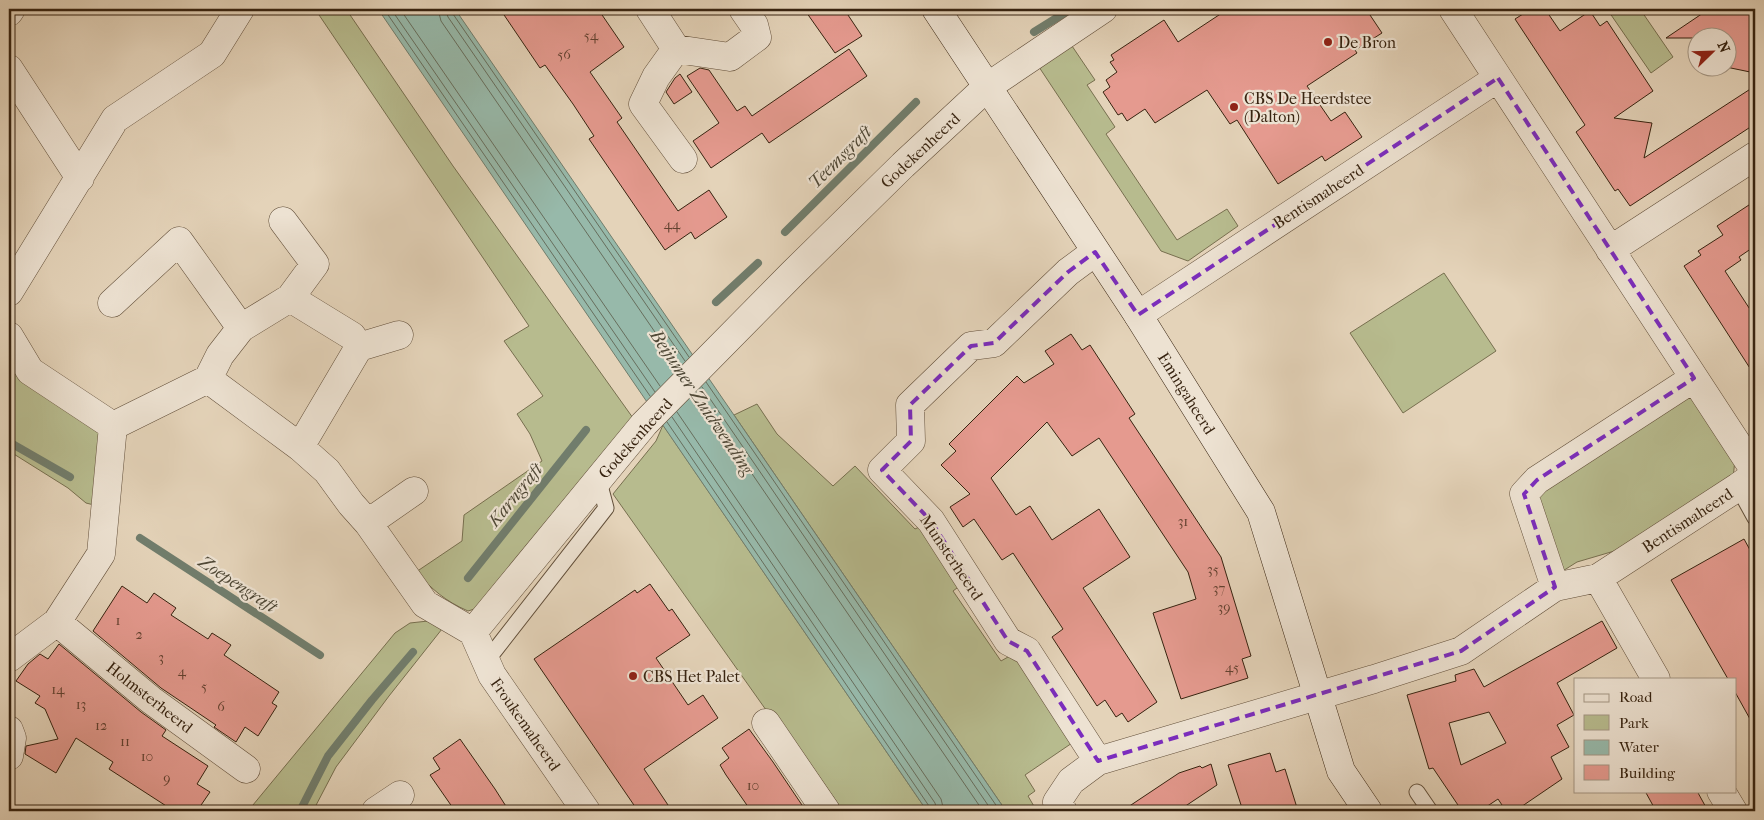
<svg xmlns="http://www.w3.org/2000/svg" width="1764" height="820" font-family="'IM FELL French Canon',serif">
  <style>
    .green { fill: #b7bb8e; stroke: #776f4f }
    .water { fill: #97b9aa; stroke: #717d6c }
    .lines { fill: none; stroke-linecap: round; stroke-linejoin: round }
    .shore { stroke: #676e5d; stroke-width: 1 }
    .stream { stroke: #717d6c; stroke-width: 8 }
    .building { fill: #e59a8f; stroke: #372310; fill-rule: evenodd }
    .lane-casing { stroke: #624f3a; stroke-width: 17 }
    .street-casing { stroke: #624f3a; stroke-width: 29 }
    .secondary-casing { stroke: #372310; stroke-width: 29 }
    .lane { stroke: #ede2d2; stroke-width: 15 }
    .street { stroke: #ede2d2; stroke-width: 28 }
    .secondary { stroke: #ede2d2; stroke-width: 28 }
    .marked { fill: none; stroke: #7b2cbf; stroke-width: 4; stroke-dasharray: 10 6; stroke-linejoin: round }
    .poi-dot { fill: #8f2418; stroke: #ede2d2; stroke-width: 2 }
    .labels { text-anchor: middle; stroke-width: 4.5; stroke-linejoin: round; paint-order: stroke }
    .number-label { font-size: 14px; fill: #624130 }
    .poi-label { font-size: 16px; fill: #372310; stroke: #ede2d2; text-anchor: start }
    .street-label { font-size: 16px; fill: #372310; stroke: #ede2d2 }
    .water-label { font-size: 18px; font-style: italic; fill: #4f4836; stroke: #ede2d2 }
  </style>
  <rect width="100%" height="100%" fill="#e4d3b9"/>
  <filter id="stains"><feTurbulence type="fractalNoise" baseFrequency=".004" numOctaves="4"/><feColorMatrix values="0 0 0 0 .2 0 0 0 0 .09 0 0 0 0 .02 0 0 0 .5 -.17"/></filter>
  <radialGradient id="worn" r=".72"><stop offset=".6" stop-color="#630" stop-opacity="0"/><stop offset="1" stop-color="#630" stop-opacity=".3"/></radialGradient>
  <path class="green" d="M315,9H346L453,166L633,418L484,606L468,611C445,601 433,590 416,572L462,541L464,515L542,461L530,434L517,414L543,396L504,341L529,326Z
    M1113,9H1121L1114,16L1072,46L1095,80L1087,85L1115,127L1106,134L1177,240L1227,209L1238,226L1188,261L1161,251L1039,67Z
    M1607,9H1640L1673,57L1651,73Z
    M1444,273L1496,351L1403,413L1350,333Z
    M9,358L100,429L98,506L86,503L68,488L9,451Z
    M1691,394L1735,459L1733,479L1628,547L1577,562L1558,574L1535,495Z
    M757,404L777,434L833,486L855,466L915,529L921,526L961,585L953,591L1001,661L1015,653L1075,741L1025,775L1035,791L1028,796L1035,808L1031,811H1006L734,415Z
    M663,425L927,811H843L776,714L771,717L613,494L656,441Z
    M428,621L442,629L389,696L336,767L313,811H248L395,633L410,623Z"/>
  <path class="water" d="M378,9H455L1006,811H927Z"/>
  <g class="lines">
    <path class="shore" d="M384,9L650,396
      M391,9L655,392
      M400,9L660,386
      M438,9L441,21L679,367
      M445,9L448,17L685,361
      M452,9L453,14L689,357
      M706,382L1000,811
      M702,387L992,811
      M696,392L983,811
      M677,412L941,799L944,811
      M672,417L935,803L937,811
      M667,422L929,806L930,811"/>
    <path class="stream" d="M1034,32L1071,9
      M785,232L916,102
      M716,302L758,263
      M9,442L70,477
      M140,538L320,655
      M468,578L586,430
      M300,811L328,756L372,700L413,652"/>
  </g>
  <path class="building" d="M500,9H598L624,47L590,72L622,118L617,122L678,211L709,190L727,217L695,239L691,232L665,250L589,139L594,136L573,104L545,65L540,68Z
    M804,9H844L862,36L835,53Z
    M1228,9H1366L1382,33L1355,50L1357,53L1307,86L1331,121L1345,112L1362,137L1325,161L1322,156L1278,184L1237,120L1230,124L1207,90L1155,123L1145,109L1127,121L1122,113L1118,115L1103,92L1110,87L1106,80L1117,72L1110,62L1114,60L1111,55L1164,20L1178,42Z
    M1531,9H1545L1560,31L1590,11L1600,26L1607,21L1653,91L1614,118L1652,123L1644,158L1755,86V124L1630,206L1618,189L1615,191L1576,132L1585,125L1515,19Z
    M1709,9H1755V73L1726,67V38H1666Z
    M849,49L867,76L769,143L762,133L711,168L693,141L719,123L687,76L700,68L709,70L737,111L745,106L752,116Z
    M680,74L692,92L674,104L666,92L675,78Z
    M1755,201V246L1739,257L1741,260L1725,271L1755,317V376L1684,266L1701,255L1698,251L1723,235L1717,226Z
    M1071,334L1082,350L1090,345L1135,414L1129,418L1221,557L1251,656L1242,659L1248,678L1181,699L1153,613L1196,599L1188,572L1099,438L1072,456L1047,422L991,478L1016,515L1030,506L1052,540L1099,509L1130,557L1083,588L1157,702L1128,722L1122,713L1116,717L1105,700L1097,706L1052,637L1063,629L1013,553L1002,560L974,519L963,527L950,507L970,494L941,465L956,451L949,444L1017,376L1024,383L1054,364L1045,351Z
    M1744,539L1755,559V728L1735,692V679H1728L1671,580Z
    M650,584L669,611L672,609L690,635L656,658L688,705L703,695L718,718L644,769L672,811H638L534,659L635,590L637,593Z
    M122,586L147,603L154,593L176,608L171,615L208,639L212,633L231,645L224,655L279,692L272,703L277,706L258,736L245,727L236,742L214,727L216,725L161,688L93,631Z
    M1602,621L1617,648L1557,683L1574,715L1557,725L1569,747L1551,757L1562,779L1515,811H1506L1498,799L1480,811H1462L1433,768L1429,769L1407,695L1456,681L1455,675L1474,669L1484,687ZM1489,712L1506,743L1461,765L1449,723Z
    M59,644L141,712L166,730L162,736L208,766L197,784L210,792L197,811H174L109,769L113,762L76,738L56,773L25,754L26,746L58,739L45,709L35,703L40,696L16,681L28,664L40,654L48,659Z
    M749,729L773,762L806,811H751L726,775L720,765L729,758L722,748Z
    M460,739L495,789L509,811H455L430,775L440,769L433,758Z
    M1270,753L1276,772L1285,769L1298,811H1243L1228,765Z
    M1211,764L1217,785L1178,811H1122L1179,773L1200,766L1202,768Z
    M1645,791H1697L1708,811H1656Z"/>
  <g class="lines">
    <defs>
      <path id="lane" d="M1738,487L1755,518
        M485,663L606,508L598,478
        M1417,792L1430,811"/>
      <path id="street" d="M650,9L676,49L656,77L643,104L683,159
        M1453,9L1755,471L1752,477L1738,487L1598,578L1555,587L1524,494L1537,480L1694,378
        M9,12L11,9
        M676,49L730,57L757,37L754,25L743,9
        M9,69L80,178
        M283,221L315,264L290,298L352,336L359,347L300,447
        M1610,250L1755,156
        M1095,252L1068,272L994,343L971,346L910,405L911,441L882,470L931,521L1008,641L1027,651L1098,761L1374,679L1461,651L1555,587
        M9,292L115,119L212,54L240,9
        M112,303L179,241L241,328
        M1138,315L1498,78
        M9,336L30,371L113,426
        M359,347L399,335
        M208,379L220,355L241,328L290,298
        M368,523L414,491
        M1598,578L1656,679
        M57,622L151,700L246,769
        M473,632L644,424L792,274L903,165L987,87L1103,9
        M473,632L492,675L586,811
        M9,658L57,622L101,554L113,426L208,379L300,447L327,471L351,504L368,523L425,604L473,632
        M766,723L826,811
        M9,730L12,738L9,756
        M1721,791L1733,811
        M376,811L400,795
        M1063,811L1057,802L1071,781L1098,761"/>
      <path id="secondary" d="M936,9L1138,315L1261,512L1341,771L1368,811"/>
    </defs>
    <use href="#lane" class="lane-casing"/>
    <use href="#street" class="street-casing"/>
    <use href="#secondary" class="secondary-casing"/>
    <use href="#lane" class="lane"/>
    <use href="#street" class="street"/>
    <use href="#secondary" class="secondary"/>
  </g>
  <path class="marked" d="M1498,78L1694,378L1537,480L1524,494L1555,587L1461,651L1098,761L1027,651L1008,641L931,521L882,470L911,441L910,405L971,346L994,343L1068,272L1095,252L1138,315Z"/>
  <g class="poi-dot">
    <circle cx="1328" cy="42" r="5"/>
    <circle cx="1234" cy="107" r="5"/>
    <circle cx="633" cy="676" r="5"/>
  </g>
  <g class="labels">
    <g class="number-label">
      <text x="591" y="40">54</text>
      <text x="564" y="59">56</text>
      <text x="672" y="229">44</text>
      <text x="1183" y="526">31</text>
      <text x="1213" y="574">35</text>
      <text x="1219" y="593">37</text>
      <text x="1224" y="612">39</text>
      <text x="118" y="625">1</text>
      <text x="139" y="639">2</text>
      <text x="161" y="662">3</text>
      <text x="1232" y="672">45</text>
      <text x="182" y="676">4</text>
      <text x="204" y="691">5</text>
      <text x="58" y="694">14</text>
      <text x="81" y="709">13</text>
      <text x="221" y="711">6</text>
      <text x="101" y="730">12</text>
      <text x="125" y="746">11</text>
      <text x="147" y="761">10</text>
      <text x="167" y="783">9</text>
      <text x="753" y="790">10</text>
    </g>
    <g class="poi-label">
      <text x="1338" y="48">De Bron</text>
      <text x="1244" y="104">CBS De Heerdstee<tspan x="1244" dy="18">(Dalton)</tspan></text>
      <text x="643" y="682">CBS Het Palet</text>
    </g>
    <g class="street-label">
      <text transform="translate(920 150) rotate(-43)" y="6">Godekenheerd</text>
      <text transform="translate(1318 196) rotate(-33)" y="6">Bentismaheerd</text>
      <text transform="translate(1187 393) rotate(58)" y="6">Emingaheerd</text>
      <text transform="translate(635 438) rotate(-48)" y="6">Godekenheerd</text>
      <text transform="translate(1687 520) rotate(-33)" y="6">Bentismaheerd</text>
      <text transform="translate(952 557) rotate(56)" y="6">Munsterheerd</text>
      <text transform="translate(150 697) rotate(38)" y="6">Holmsterheerd</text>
      <text transform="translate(526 724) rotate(55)" y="6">Froukemaheerd</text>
    </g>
    <g class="water-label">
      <text transform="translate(840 157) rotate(-45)" y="6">Teemsgraft</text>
      <text transform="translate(702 402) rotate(56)" y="6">Beijumer Zuidwending</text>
      <text transform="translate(515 495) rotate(-51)" y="6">Karngraft</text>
      <text transform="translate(238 584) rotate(33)" y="6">Zoepengraft</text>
    </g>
  </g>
  <rect width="1764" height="820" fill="none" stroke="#e4d3b9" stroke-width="30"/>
  <rect x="10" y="10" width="1744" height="800" fill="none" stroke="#372310" stroke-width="2.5"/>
  <rect x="15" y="15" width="1734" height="790" fill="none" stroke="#372310"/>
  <rect x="1574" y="678" width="162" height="115" fill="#ede2d2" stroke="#a49684"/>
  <rect x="1584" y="694" width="25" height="8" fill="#ede2d2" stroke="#a49684"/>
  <text x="1619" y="702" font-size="15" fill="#372310">Road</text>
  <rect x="1584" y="715" width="25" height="15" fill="#b7bb8e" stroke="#a49684"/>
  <text x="1619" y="728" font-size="15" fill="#372310">Park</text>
  <rect x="1584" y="740" width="25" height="15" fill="#97b9aa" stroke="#a49684"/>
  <text x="1619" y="752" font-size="15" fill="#372310">Water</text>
  <rect x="1584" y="765" width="25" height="15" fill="#e59a8f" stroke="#a49684"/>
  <text x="1619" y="778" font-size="15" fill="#372310">Building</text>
  <g transform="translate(1712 52) rotate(67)"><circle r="24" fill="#ede2d2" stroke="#a49684"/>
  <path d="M0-4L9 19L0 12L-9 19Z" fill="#8f2418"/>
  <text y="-8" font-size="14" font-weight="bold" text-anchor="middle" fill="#372310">N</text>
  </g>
  <rect width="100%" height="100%" filter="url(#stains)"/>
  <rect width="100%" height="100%" fill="url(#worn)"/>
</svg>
